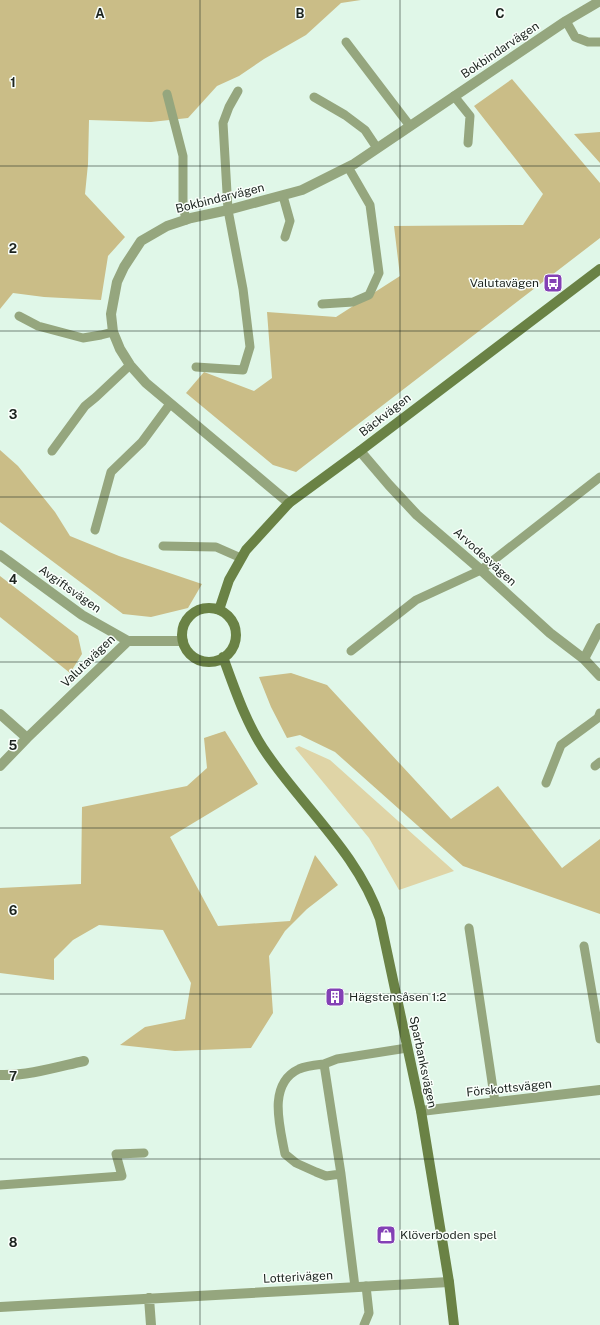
<svg xmlns="http://www.w3.org/2000/svg" width="600" height="1325" font-family="'Public Sans',sans-serif">
  <style>
    .green { fill: #dfd4a6 }
    .forest { fill: #cabd87 }
    .lines { fill: none; stroke-linecap: round; stroke-linejoin: round }
    .lane { stroke: #95a67e; stroke-width: 9 }
    .street { stroke: #95a67e; stroke-width: 10 }
    .secondary { stroke: #6a8245; stroke-width: 10 }
    .grid { fill: none; stroke: #1c241f; stroke-width: 1; stroke-opacity: 0.55 }
    .labels { text-anchor: middle; stroke-width: 3; stroke-linejoin: round; paint-order: stroke }
    .street-label { font-size: 12px; fill: #1c241f; stroke: #fafffb }
    .poi-label { font-size: 12px; fill: #1c241f; stroke: #fafffb; text-anchor: start }
    .grid-label { font-size: 13px; text-anchor: middle; font-weight: bold; fill: #1c241f; stroke: #fafffb; stroke-width: 3; stroke-linejoin: round; paint-order: stroke }
  </style>
  <rect width="100%" height="100%" fill="#e0f7e8"/>
  <path class="green" d="M299,746L330,760L454,871L399,890L369,838L295,748Z"/>
  <path class="forest" d="M0,0H361L341,3L306,35L264,59L239,76L217,86L188,118L151,122L89,120L88,164L85,194L125,237L108,256L101,300L44,297L13,293L0,309Z
    M512,79L600,183V238L296,472L273,465L186,393L204,372L254,391L272,378L267,312L336,317L400,276L394,226L523,225L543,194L474,106Z
    M600,132V163L574,134Z
    M0,450L18,466L55,512L70,536L119,556L202,584L188,608L151,617L123,614L0,522Z
    M0,576L78,636L82,654L70,673L0,617Z
    M291,673L327,685L451,819L498,786L562,868L600,839V914L463,866L335,752L300,735L287,738L271,707L259,677Z
    M225,731L258,784L170,837L218,926L290,921L315,855L338,885L307,909L285,931L269,956L273,1013L251,1048L175,1051L120,1045L145,1027L185,1019L191,983L163,930L99,925L73,940L54,959V980L0,973V888L81,884L82,807L187,786L207,768L204,738Z"/>
  <g class="lines">
    <path class="lane" d="M566,21L575,37L588,42H600
      M346,42L410,126
      M167,94L183,156V205L186,220
      M454,96L470,116L468,143
      M314,97L345,115L365,130L377,148
      M283,196L290,221L285,237
      M322,304L353,302L369,295L379,273L370,205L348,167
      M19,316L38,326L83,338L101,335L113,332
      M196,367L243,370L250,347L243,289L228,210L223,123L229,107L238,91
      M52,451L85,406L96,397L130,365
      M95,530L111,472L142,442L170,404
      M163,546L216,547L241,558
      M351,651L416,600L481,570L600,477
      M595,766L600,762
      M546,783L561,745L598,718L600,713
      M469,928L495,1102
      M584,946L600,1039
      M324,1064C316,1065 306,1066 299,1069C267,1084 280,1127 285,1154L296,1163L316,1172L326,1176L341,1174L355,1287
      M341,1174L324,1064L337,1059L407,1048
      M0,1185L122,1176L116,1154L144,1153
      M364,1325L369,1313L366,1286"/>
    <path class="street" d="M360,451L389,485L417,515L481,570L550,633L584,659L600,676
      M289,503L146,383L130,365L120,349L113,332L111,314L117,282L124,267L141,241L167,226L191,218L228,210L302,190L354,164L566,21L600,1
      M0,555L82,615L128,641
      M584,659L600,628
      M0,714L27,738
      M0,766L27,738L128,641H183
      M0,1075C28,1076 57,1067 84,1061
      M421,1111L600,1090
      M149,1298L151,1325
      M0,1307L449,1282"/>
    <path class="secondary" d="M182 635a27 27 0 1 1 54 0a27 27 0 1 1-54 0Z
      M219,610L229,580L246,550L289,503L360,451L600,269
      M223,657C235,690 247,726 267,754C304,808 359,855 380,919L421,1111L449,1282L454,1325"/>
  </g>
  <path class="grid" d="M200,0V1325M400,0V1325M0,166H600M0,331H600M0,497H600M0,662H600M0,828H600M0,994H600M0,1159H600"/>
  <defs>
    <symbol id="bus-square" viewBox="-11 -11 22 22"><rect x="-9" y="-9" width="18" height="18" rx="4" fill="#8341b5" stroke="#fafffb"/><path d="M-5-6H5V4H4V6H2V4H-2V6H-4V4H-5ZM-3.5-4V0h7V-4ZM-3.5 1.2v1.5H-2V1.2ZM2 1.2v1.5H3.5V1.2Z" fill="#fff"/></symbol>
    <symbol id="building-square" viewBox="-11 -11 22 22"><rect x="-9" y="-9" width="18" height="18" rx="4" fill="#8341b5" stroke="#fafffb"/><path d="M-4-6H4V6H1V3H-1V6H-4ZM-2.5-4.3h1.7v1.8h-1.7ZM.8-4.3h1.7v1.8H.8ZM-2.5-1h1.7V.8h-1.7ZM.8-1h1.7V.8H.8Z" fill="#fff"/></symbol>
    <symbol id="shop-square" viewBox="-11 -11 22 22"><rect x="-9" y="-9" width="18" height="18" rx="4" fill="#8341b5" stroke="#fafffb"/><path d="M-5-2.5h2.3a2.7 3.5 0 0 1 5.4 0H5L5.5 6h-11ZM-1.5-2.5h3a1.5 2.3 0 0 0-3 0Z" fill="#fff"/></symbol>
  </defs>
  <g fill-rule="evenodd">
    <use href="#bus-square" x="542" y="272" width="22" height="22"/>
    <use href="#building-square" x="324" y="986" width="22" height="22"/>
    <use href="#shop-square" x="375" y="1224" width="22" height="22"/>
  </g>
  <g class="labels">
    <g class="street-label">
      <text transform="translate(500 50) rotate(-34)" y="4">Bokbindarvägen</text>
      <text transform="translate(220 198) rotate(-14)" y="4">Bokbindarvägen</text>
      <text transform="translate(385 415) rotate(-38)" y="4">Bäckvägen</text>
      <text transform="translate(485 557) rotate(42)" y="4">Arvodesvägen</text>
      <text transform="translate(70 589) rotate(35)" y="4">Avgiftsvägen</text>
      <text transform="translate(88 661) rotate(-44)" y="4">Valutavägen</text>
      <text transform="translate(423 1062) rotate(78)" y="4">Sparbanksvägen</text>
      <text transform="translate(509 1088) rotate(-6)" y="4">Förskottsvägen</text>
      <text transform="translate(298 1277) rotate(-3)" y="4">Lotterivägen</text>
    </g>
    <g class="poi-label">
      <text x="539" y="287" text-anchor="end">Valutavägen</text>
      <text x="349" y="1001">Hägstensåsen 1:2</text>
      <text x="400" y="1239">Klöverboden spel</text>
    </g>
  </g>
  <g class="grid-label">
    <text x="100" y="18">A</text>
    <text x="300" y="18">B</text>
    <text x="500" y="18">C</text>
    <text x="13" y="87">1</text>
    <text x="13" y="253">2</text>
    <text x="13" y="419">3</text>
    <text x="13" y="584">4</text>
    <text x="13" y="750">5</text>
    <text x="13" y="915">6</text>
    <text x="13" y="1081">7</text>
    <text x="13" y="1247">8</text>
  </g>
</svg>
